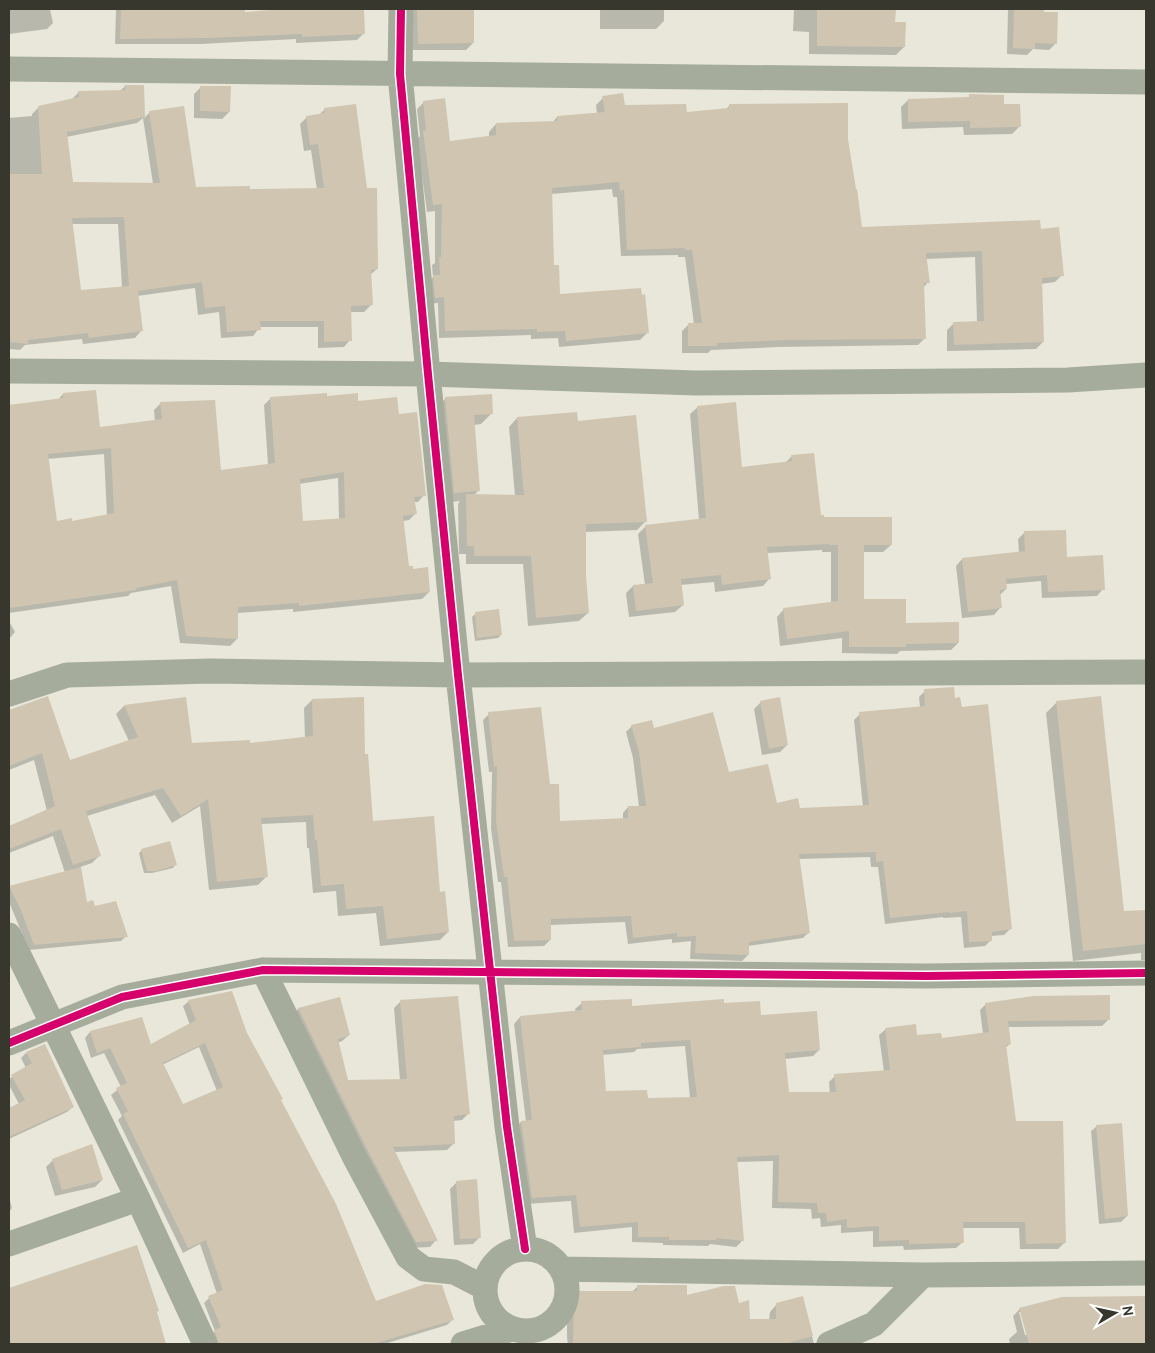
<svg xmlns="http://www.w3.org/2000/svg" width="1155" height="1353" font-family="Cabin,sans-serif">
  <style>
    .shadow { fill: #0003; fill-rule: evenodd }
    .building { fill: #d0c5b1; fill-rule: evenodd }
    .lines { fill: none; stroke-linecap: round; stroke-linejoin: round }
    .minor { stroke: #a6ac9c; stroke-width: 25 }
    .cycleway-casing { stroke: #fff; stroke-width: 11 }
    .cycleway { stroke: #d6006c; stroke-width: 8 }
  </style>
  <rect width="100%" height="100%" fill="#e8e7d9"/>
  <path class="shadow" d="M9,9H50L53,23L47,29L9,34Z
    M116,9H244V13L286,9H363V34L357,40L296,43V39L201,44H115Z
    M413,9H472L473,43L466,50H411Z
    M600,9H664V21L656,29H600Z
    M794,9H894V23L904,47L896,55L809,54V32L793,31Z
    M1008,9H1042V13L1056,43L1049,50L1033,49L1027,55L1007,54Z
    M125,86H143L144,118L150,112L195,188L249,190H317L311,150L304,151L300,124L307,117L319,115L325,109L377,269L370,275L371,305L364,312H350V340L344,347L318,348V327H260L253,336L221,338L219,312L198,315L195,288L137,296L141,331L135,338L83,344L82,339L25,345L20,350L9,349V118L32,116V114L39,107L72,99L79,92L120,91ZM143,118L153,184L72,183L66,137L137,123ZM72,224H118L122,287L80,291Z
    M201,87L229,112L222,119L194,118V94Z
    M970,96L1003,106L1019,127L1012,134L964,135L963,127L902,129L901,107L908,100L967,99Z
    M603,98L624,106L686,113L725,110L730,105L847,139L860,228L1039,230L1062,275L1055,282L1041,284L1043,342L1036,349L947,351V330L954,323L977,322L975,257L926,259L928,282L923,288L925,338L918,345L778,347L711,350L708,353H682V331L689,324H694L685,257H678V255L621,256L617,197H613L612,189L551,194L553,267L559,295L641,296L647,333L640,340L559,347L558,338L531,339V335L439,338L438,303L429,304L427,283L433,277L432,265L435,263V211L427,212L417,139L420,136L417,109L424,102L448,143L489,137V132L496,124L553,122L557,117L597,114L596,105Z
    M63,394L99,429L155,421L154,410L161,403L220,472L268,465L264,405L271,398L326,397L357,403L397,416L424,495L418,502H413L415,514L409,520L403,521L408,567L412,570L429,592L422,599L293,612V609L237,613V639L230,646L180,643L171,586L131,593L128,596L9,613V406L58,400ZM104,454L107,516L71,522H56L47,459ZM338,478L339,520L302,523L299,484Z
    M445,399L492,413L481,424L473,425L479,490L474,495L515,496L509,427L517,418L577,423L646,521L637,530L585,532L584,575L588,613L579,621L528,626L523,564H466V554H459L458,504L460,501L444,503L435,409Z
    M698,407L740,468L785,463L792,456L820,516L891,545L883,552H862L863,600L905,624L958,643L951,650L900,651L897,654L842,653V638L780,646L777,617L784,609L831,603V552H822V550L767,553L770,578L763,586L715,592L714,582L680,585L683,605L675,612L629,617L626,593L633,586L645,585L638,534L645,527L699,520L690,414Z
    M1024,533L1066,558L1103,589L1097,596L1042,598L1041,581L1006,584V589L999,596L1000,608L994,615L962,618L956,566L962,559L1019,553L1018,539Z
    M475,614L501,635L498,638L475,641L472,617Z
    M9,621L15,632L9,639Z
    M925,691L954,699L1010,929L1004,935L991,936V940L985,946L964,948L961,917L943,918V917L885,924L878,867H871L870,857L799,859L809,932L803,938L748,946V955L742,961L690,959L691,941L672,943V939L628,944L625,922L550,925V940L544,946L508,947L501,882H498L491,828L492,772H489L483,720L489,714L549,786L559,822L623,820V813L628,807H639L633,758L626,732L632,726L653,730L729,773L776,805L799,810L863,807L854,720L860,714L920,707L919,697Z
    M184,698L191,744H249L305,738L304,708L312,700L364,755L372,822L438,893L448,932L440,940L380,946L376,913L338,916L336,891L313,893L309,848H307L306,822L261,824L266,877L258,885L209,890L200,806L172,823L155,795L87,816L100,855L92,863L80,867L86,904L126,936L121,941L29,950L9,902V888L65,873L53,836L9,853V827L47,811L34,760L9,770V711L14,709L69,761L129,741L116,714L124,706Z
    M761,702L787,745L780,752L762,755L754,709Z
    M1057,702L1123,913L1146,911V960H1141V953L1073,961L1046,713Z
    M142,850L176,864L173,868L152,873H144L139,853Z
    M339,998L349,1035L342,1041L337,1043L347,1081L400,1080L394,1008L400,1002L468,1114L462,1120L453,1121L454,1143L447,1150L394,1152L436,1240L430,1247L410,1248L292,1016L298,1009Z
    M189,1001L246,1034L280,1100L376,1302L452,1320L447,1325L384,1344H316L284,1260L260,1269L284,1344H213L209,1337L215,1331L204,1303L209,1298L217,1294L200,1244L183,1253L118,1120L122,1116L111,1095L121,1087L104,1053L91,1058L85,1038L90,1032L141,1019L150,1046L190,1025L183,1006ZM199,1047L217,1091L183,1106L162,1065Z
    M582,1003L631,1007L722,1005L760,1017L819,1050L813,1056L785,1059L788,1093L830,1094L829,1082L835,1076L884,1072L879,1035L886,1029L916,1037L941,1039L983,1034L980,1010L986,1004L1109,1019L1102,1026L1007,1027L1010,1044L1005,1048L1015,1122L1065,1242L1058,1249H1020L1019,1228H962L963,1242L956,1248L904,1250L903,1246L873,1247V1231L841,1233V1225L821,1227L820,1218L812,1219L811,1209L772,1208L773,1161L736,1162L742,1241L736,1247L710,1244L708,1246L663,1245V1243L632,1242V1227L574,1233L571,1201L526,1204L515,1128L521,1122H526L514,1024L520,1017L576,1012L575,1009ZM685,1046L690,1098L646,1099L605,1092L602,1055L634,1052L637,1049Z
    M45,1045L73,1107L67,1112L9,1139V1109L19,1104L9,1085V1079L26,1068L21,1058L26,1053Z
    M1097,1126L1127,1216L1121,1222L1099,1224L1091,1131Z
    M53,1160L102,1180L95,1187L55,1196L46,1167Z
    M457,1182L480,1237L473,1244L454,1245L450,1189Z
    M9,1197L12,1208L9,1212Z
    M136,1246L165,1344H9V1289Z
    M638,1286L686,1296L738,1304L749,1321L769,1320L770,1312L777,1304L802,1298L814,1344H568L567,1338V1300L574,1293H631Z
    M1063,1298H1146V1344H1010L1009,1339L1017,1332L1013,1316L1020,1309ZM1019,1312H1022L1028,1335H1025Z"/>
  <path class="building" d="M121,9H245V12L284,9H364L365,34L302,37V34L208,38L120,39Z
    M417,9H474V43L418,44Z
    M817,9H896L895,22H906L905,47L817,46Z
    M1014,9H1044V12H1058L1057,44L1035,43V49L1013,48Z
    M125,85H144L145,117L67,132L73,182L160,183L149,111L184,106L196,187L250,186V189L324,188L318,144L310,145L306,116L325,113L324,108L356,104L367,188H377L378,269L371,270L373,305L351,306L352,341L324,342V321H260L261,330L227,332L225,306L205,308L202,282L138,291L143,331L89,338L88,333L28,340V344L9,342V174H42L38,106L79,97L78,91L125,90ZM124,217L129,286L81,290L72,218Z
    M200,86H231L230,112L200,111Z
    M623,93L625,105L686,104L687,112L729,108V104L848,103V139L856,189H857L862,227L1040,220L1041,229L1059,227L1064,276L1042,278L1044,342L954,345L953,322L984,321L982,251L926,253L930,283H924L926,339L785,340L717,343V346H688V323H702L692,250H685V248L627,250L624,190L620,191L619,182L552,188L554,265H559L560,294L641,288L642,295L645,294L649,333L566,341L565,331L537,332V329L445,331L444,297L435,298L433,275H440L439,257H441L442,204L433,205L423,131L426,130L423,101L445,98L450,141L496,135V123L557,121V116L605,112L602,96Z
    M969,94L1004,95V104H1020L1021,127L970,128V121L908,122V99L969,97Z
    M96,390L100,427L162,419L160,402L215,400L221,470L275,463L270,397L327,393V396L358,393V401L397,397L399,414L417,412L426,496L414,497L417,514L403,516L409,566H413V569L428,567L430,592L299,606V603L238,607V639L186,636L177,580L136,588V590L9,608V405L63,398V393ZM111,448L114,513L72,521V518L57,521L48,454ZM344,472L345,518L303,521L300,479Z
    M492,394L493,414L474,415L480,491L454,493L445,397Z
    M736,402L742,467L792,461L791,455L814,453L821,515H824V517H892V545H864V599H906V623L959,622V643L906,644V647H849V631L787,639L783,608L838,601V545H829V544L767,547L771,579L722,585L721,575L681,579L684,605L636,611L633,585L653,583L645,525L706,518L697,406Z
    M577,412L578,421L636,415L647,522L586,524V575L589,613L536,618L531,556H474V546H467L466,494L524,495L517,417Z
    M1066,530L1067,557L1103,555L1105,590L1048,592L1047,575L1006,579L1007,589L1000,590L1002,608L968,612L962,558L1025,551L1024,531Z
    M499,609L502,635L477,638L475,612Z
    M954,687L955,698L960,697L962,707L988,704L1012,929L992,932V941L969,942L967,911L949,913V912L890,918L883,861L876,862V852L799,854L810,933L749,942V955L695,953L696,936L677,937V933L633,938L631,916L551,919V940L514,941L507,877H504L496,821L497,766L494,767L488,712L541,707L550,784H559L560,821L628,818V806H646L639,752L631,725L652,720L654,728L713,712L729,772L768,764L777,803L798,798L800,808L869,805L859,712L925,706L924,689Z
    M48,696L70,760L138,737L124,705L186,697L192,743L250,740V743L313,736L312,699L364,697L365,754H368L373,821L434,816L440,892L445,891L449,932L387,939L383,906L346,909L344,884L321,886L317,840H315L313,815L261,818L268,877L217,882L208,799L181,816L163,788L86,811L101,856L73,865L61,829L9,849V826L55,806L42,753L9,766V710Z
    M1101,696L1124,911L1146,910V944L1083,951L1056,701Z
    M780,697L788,745L769,749L760,701Z
    M170,841L177,865L156,871H147L141,849Z
    M81,867L87,902L93,900L95,906L116,901L128,937L34,945L20,908L9,886Z
    M232,991L247,1033L283,1099L281,1100L336,1204L376,1301L425,1284L442,1285L454,1320L373,1344H219L214,1330L221,1327L208,1296L223,1290L206,1240L188,1248L123,1114L128,1111L116,1088L127,1083L110,1048L97,1053L90,1031L142,1017L151,1044L196,1020L188,1000ZM205,1043L223,1087L183,1104L163,1063Z
    M1110,995V1020L1008,1021L1011,1044L1006,1045L1016,1121H1063L1066,1243L1026,1244L1025,1222H963L964,1243L909,1244V1240L879,1241V1226L847,1228V1219L827,1222L826,1213H818L817,1203L778,1202L779,1155L737,1157L744,1241L716,1238V1240H669V1237H638V1222L580,1227L576,1195L532,1198L521,1121L532,1120L520,1016L582,1010L581,1001L632,999V1006L724,999V1003L760,1001L761,1015L817,1011L820,1050L785,1053L789,1092H836L834,1074L890,1070L885,1028L916,1024L917,1035L941,1033L942,1038L989,1032L985,1003L1033,996ZM690,1040L697,1097L648,1098L647,1090L606,1091L603,1050L641,1047V1043Z
    M458,996L470,1114L454,1116L455,1144L393,1147L438,1241L416,1242L367,1149L298,1008L340,997L350,1035L338,1039L348,1080L407,1079L400,1000Z
    M45,1044L74,1107L9,1137V1108L25,1100L11,1075L32,1063L26,1052Z
    M1122,1123L1128,1216L1105,1219L1096,1125Z
    M92,1144L103,1180L62,1190L52,1159Z
    M477,1179L481,1238L460,1239L456,1181Z
    M137,1245L159,1311L157,1312L166,1344H9V1288Z
    M637,1285H687V1295L724,1286H735L739,1303L749,1300L750,1319H776V1303L803,1296L813,1336L784,1344H573L574,1291H637Z
    M1146,1296V1344H1029L1019,1308L1062,1297Z"/>
  <g class="lines">
    <path class="minor" d="M401,9L400,74L428,374L458,675L507,1127L525,1249
      M9,69L1146,82
      M9,371L428,374L696,383L1068,380L1146,375
      M9,694L67,675L211,671L458,675L1146,672
      M9,935L138,1199L205,1344
      M263,970L354,1156L408,1257L424,1269L454,1272L485,1288
      M9,1043L122,997L263,970L927,976L1146,973
      M9,1244L138,1199
      M485 1290a41 41 0 1 1 82 0a41 41 0 1 1-82 0Z
      M561,1269L923,1275L1146,1273
      M463,1344L512,1329
      M829,1344L874,1324L923,1275"/>
    <defs>
      <path id="cycleway" d="M401,9L400,74L428,374L458,675L507,1127L525,1249
        M9,1043L122,997L263,970L927,976L1146,973"/>
    </defs>
    <use href="#cycleway" class="cycleway-casing"/>
    <use href="#cycleway" class="cycleway"/>
  </g>
  <rect width="1155" height="1353" fill="none" stroke="#38372d" stroke-width="20"/>
  <g transform="translate(1115 1313) rotate(81)" stroke="#ffffff" stroke-width="4" paint-order="stroke">
  <path d="M0-4L9 19L0 12L-9 19Z" fill="#38372d"/>
  <text y="-8" font-size="14" font-weight="bold" text-anchor="middle" fill="#38372d">N</text>
  </g>
</svg>
